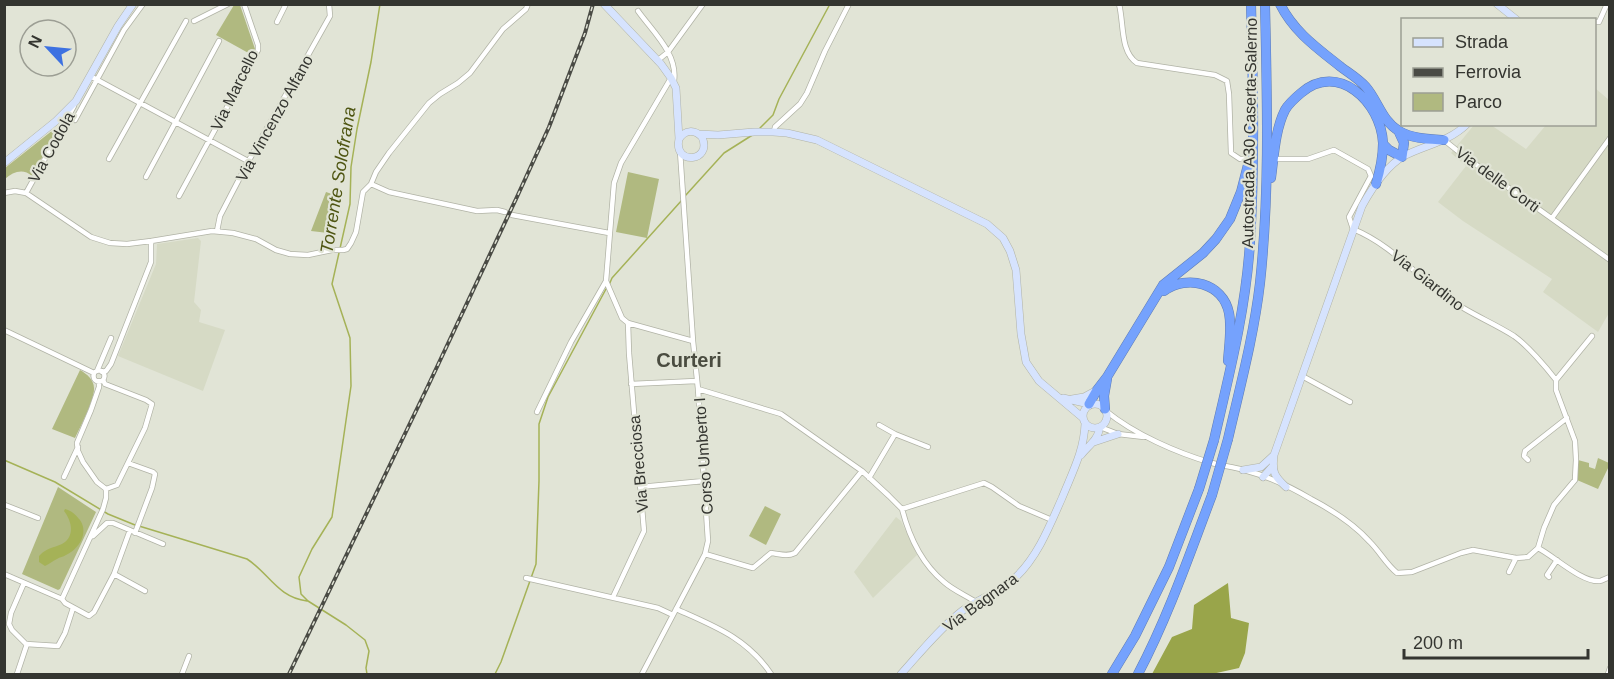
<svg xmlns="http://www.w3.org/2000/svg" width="1614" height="679" font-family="Helvetica,sans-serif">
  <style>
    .built { fill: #d6dac5 }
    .green { fill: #b0b980 }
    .forest { fill: #99a54a }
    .water { fill: #a5b257 }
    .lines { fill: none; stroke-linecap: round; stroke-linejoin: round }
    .stream { stroke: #a5b257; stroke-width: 1.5 }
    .street-casing { stroke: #b1b3a6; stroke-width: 6 }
    .secondary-casing { stroke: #b1b3a6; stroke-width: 8 }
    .highway-casing { stroke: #5e7cb5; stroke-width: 10 }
    .street { stroke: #fff; stroke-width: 4.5 }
    .secondary { stroke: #d6e3fe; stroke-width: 7 }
    .highway { stroke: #75a2fd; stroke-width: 9 }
    .rail-casing { stroke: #4a4b45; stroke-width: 4 }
    .rail { stroke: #e1e4d6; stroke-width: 1.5; stroke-dasharray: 4.5; stroke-linecap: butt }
    .highway-bridge-casing { stroke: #5e7cb5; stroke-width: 10; stroke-linecap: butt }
    .highway-bridge { stroke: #75a2fd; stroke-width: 9 }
    .labels { text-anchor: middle; stroke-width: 4.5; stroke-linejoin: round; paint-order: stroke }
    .street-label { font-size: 16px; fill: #343530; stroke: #e1e4d6 }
    .water-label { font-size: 18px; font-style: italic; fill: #4f5613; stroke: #e1e4d6 }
    .quarter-label { font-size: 20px; font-weight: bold; fill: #4a4c40; stroke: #e1e4d6 }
  </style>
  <rect width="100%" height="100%" fill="#e1e4d6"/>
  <path class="built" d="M1595,88L1609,100V313L1598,332L1543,292L1552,279L1463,221L1438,202L1466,166L1451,153L1474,125H1491L1526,149L1546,125L1594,124Z
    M198,238L201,241L194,302L201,310L199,322L225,330L203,391L118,356L156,264L157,244Z
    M896,517L901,521L917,555L873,598L854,572Z"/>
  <path class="green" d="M234,5H240L255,49L252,55L216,35Z
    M53,130L56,132L32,176C23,168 13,172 5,179V168Z
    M628,172L659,179L647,238L616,232Z
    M326,192L335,195C337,208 335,222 328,233L311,231Z
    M80,370C87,374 94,380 94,388C95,398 80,428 75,438L52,429Z
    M1598,458L1609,463V466L1598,489L1577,480L1578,460L1589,463V467L1595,469Z
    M58,487L96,512L60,589L58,590L22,574Z
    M765,506L781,514L766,545L749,536Z"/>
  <path class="forest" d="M1228,583L1231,618L1249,623L1245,653L1239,668L1212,674H1152L1172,637L1192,629L1194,605Z"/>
  <path class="water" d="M65,509C72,511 75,514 80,520C89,533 79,549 66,555C63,557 60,557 57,559C52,561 50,564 45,566L39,562V556C48,546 57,548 65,542C75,534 71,520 64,511Z"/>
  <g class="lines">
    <path class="stream" d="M760,128L773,115L779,99L830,4
      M685,196L724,153L754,134
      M609,285L612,278L682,200
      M4,460L55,482L108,514L135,525
      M139,526L247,559C269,573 277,597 307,601
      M367,674L366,668L369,651L365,640L346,625L308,601L301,594L299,577L312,549L332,517L351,386L350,338L332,284L350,204L351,167L357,129L371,62L380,4
      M495,674L501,662L536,564L539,481V424L548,397L606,289"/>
    <defs>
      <path id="street" d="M1119,4C1124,23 1120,52 1137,63L1215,75L1227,81L1229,94L1231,153L1240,159H1245
        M638,11C653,32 678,54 674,81
        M194,21L228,4
        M277,22L286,4
        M1594,22H1599L1607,4
        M657,61L668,52L703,4
        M90,76L246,160
        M671,78L621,163L614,183L606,281L622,318L628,323L693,341
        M75,120L124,30L143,4
        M774,132L775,127L800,104L807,93L825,51L849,4
        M1444,140L1464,156L1610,260
        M109,159L186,21
        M1277,159H1308L1334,150L1368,169L1371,176L1349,217L1353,229C1390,244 1415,274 1446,297C1468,313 1492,322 1514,336C1527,345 1546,367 1556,380
        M146,177L219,41
        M371,184L389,192L477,211L497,210L505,212
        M4,193L15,191L26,193L91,237L110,243L127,244L151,241L212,231L233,233L256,239L276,250L290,254L308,255L332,250H343L347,249L351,243L356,232L363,192L371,184L376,172L389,153L429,103L440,94L458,83L470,73L503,29L526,9L528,4
        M26,193L74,106
        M179,196L258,50V45L244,4
        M512,215L609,233
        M1552,218L1610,138
        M217,231L220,216L248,162L330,16L329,4
        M4,330L94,373
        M93.5 376a5.5 5.5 0 1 1 11 0a5.5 5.5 0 1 1-11 0Z
        M97,371L111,338
        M102,372L106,371L111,364L151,262V241
        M1302,376L1350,402
        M103,380L105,384L146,400L152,404L145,428L117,485L106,489
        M631,384L696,381
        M698,389L781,414L862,471L889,496L902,509L984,483L992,487L1019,506L1052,520
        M1106,411C1134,434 1177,453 1212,463C1223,466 1234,467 1244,470C1267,476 1291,487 1311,499C1332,510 1354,524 1370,542C1380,552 1386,564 1397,573L1412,572L1461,553L1473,550L1516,558L1528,557L1538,548C1554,556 1582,583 1600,581C1601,581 1609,577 1610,577
        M537,412L571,342L606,281
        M879,425L895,434L928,447
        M1100,427L1118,434L1144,437
        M1528,460L1524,456L1525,451L1567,418
        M128,463L153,472L155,474L152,488L135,533
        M64,477L78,447
        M869,478L895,434
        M640,487L704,481
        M5,505L38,518
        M902,509C909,536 922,564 944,582C953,590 965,595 976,602
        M93,536L107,523H113L163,544
        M1538,548L1544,528L1554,505L1575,480L1576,460L1575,441L1556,390V380L1592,336
        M705,554L753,568L771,553C780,554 787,557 795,553L862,471
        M1509,572L1516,558
        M4,574L62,599L65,603L89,616L94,612L114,574L130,530
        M114,574L145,591
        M1549,577L1547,575L1557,560
        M526,578L658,608L673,615
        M24,583L11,613L9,624L12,630L26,644L58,646L65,633L73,608
        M613,597L644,531L629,353L628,323
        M62,599L103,509L106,498V489L97,482L83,462L78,451L77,443L91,410L99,387V381
        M676,609C714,626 747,638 771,674
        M17,674L27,644
        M182,674L189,656
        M642,674L705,554L708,541L698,389L693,341L680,151
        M1608,674L1610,668"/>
      <path id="secondary" d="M604,4L661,64L671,78L676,88L679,139C673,166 713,162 702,137C694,129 685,130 679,139
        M1497,4L1517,20
        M699,134L718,135L754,132H773L787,133L817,140L987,224L1003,238L1010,251L1016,270L1021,334L1026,362L1039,381L1083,418
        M4,163L56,121L76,101L118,26L133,4
        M1063,398L1089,404
        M1072,399L1084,397L1097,390
        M1083 416a12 12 0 1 1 24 0a12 12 0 1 1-24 0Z
        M1094,442L1118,434
        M1081,455C1089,445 1098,440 1100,427
        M1243,470L1261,467L1274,455
        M1263,477L1272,467
        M1286,487C1274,476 1272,472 1274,455L1362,206C1372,188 1386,166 1404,156C1425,145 1449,142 1467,124
        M901,674C920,653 939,629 962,611C979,598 1001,592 1016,577C1038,556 1050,525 1062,498C1072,473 1084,451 1085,424"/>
      <path id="highway" d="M1280,4C1294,32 1317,48 1341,67C1349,73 1359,79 1366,87C1378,101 1382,121 1399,131C1413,139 1429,139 1444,140
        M1383,144L1389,150L1402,157L1404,143L1398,130
        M1271,178C1274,156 1275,130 1285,110C1289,103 1295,98 1301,93C1338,61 1381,102 1383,143C1383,157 1380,171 1376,184
        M1164,291C1187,274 1223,283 1229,313C1232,328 1229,345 1228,361
        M1089,404L1097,390L1107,377L1163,285L1203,253L1216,239L1230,219L1241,192L1249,161
        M1105,409L1104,396L1107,379
        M1228,439C1240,387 1254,335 1260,283C1270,190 1267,97 1265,4
        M1214,440C1229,375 1246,309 1250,242C1255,163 1253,84 1251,4
        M1112,674L1135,636L1169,567L1199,489
        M1138,674C1168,617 1189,556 1212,495"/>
    </defs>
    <use href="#street" class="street-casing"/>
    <use href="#secondary" class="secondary-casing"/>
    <use href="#highway" class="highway-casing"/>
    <use href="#street" class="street"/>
    <use href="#secondary" class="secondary"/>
    <use href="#highway" class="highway"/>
    <defs>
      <path id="rail" d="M289,674L428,386L516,199L549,127L585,33L593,4"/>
    </defs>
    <use href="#rail" class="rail-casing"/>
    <use href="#rail" class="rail"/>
    <defs>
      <path id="highway-bridge" d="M1199,489L1214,440
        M1212,495L1228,439"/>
    </defs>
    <use href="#highway-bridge" class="highway-bridge-casing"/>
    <use href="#highway-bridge" class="highway-bridge"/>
  </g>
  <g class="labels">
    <g class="street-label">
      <text transform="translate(234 90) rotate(-64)" y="6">Via Marcello</text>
      <text transform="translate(274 118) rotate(-61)" y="6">Via Vincenzo Alfano</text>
      <text transform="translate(1249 133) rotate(-89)" y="6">Autostrada A30 Caserta-Salerno</text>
      <text transform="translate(51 147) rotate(-61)" y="6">Via Codola</text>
      <text transform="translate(1498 179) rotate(36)" y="6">Via delle Corti</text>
      <text transform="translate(1428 280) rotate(38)" y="6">Via Giardino</text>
      <text transform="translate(703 456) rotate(-94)" y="6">Corso Umberto I</text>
      <text transform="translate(638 464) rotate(-95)" y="6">Via Brecciosa</text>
      <text transform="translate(980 602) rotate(-36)" y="6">Via Bagnara</text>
    </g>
    <g class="water-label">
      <text transform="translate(338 180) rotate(-81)" y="6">Torrente Solofrana</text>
    </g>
    <g class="quarter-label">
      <text x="689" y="367">Curteri</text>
    </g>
  </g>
  <rect width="1614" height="679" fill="none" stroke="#343530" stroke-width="12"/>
  <rect x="1401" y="18" width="195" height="108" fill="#e1e4d6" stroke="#9c9e94" stroke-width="1.5"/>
  <rect x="1413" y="38" width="30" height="9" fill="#d6e3fe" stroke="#9c9e94" stroke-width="1.5"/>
  <text x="1455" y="48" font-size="18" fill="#343530">Strada</text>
  <rect x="1413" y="68" width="30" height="9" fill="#4a4b45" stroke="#9c9e94" stroke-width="1.5"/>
  <text x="1455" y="78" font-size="18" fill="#343530">Ferrovia</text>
  <rect x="1413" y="93" width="30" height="18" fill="#b0b980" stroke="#9c9e94" stroke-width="1.5"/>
  <text x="1455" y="108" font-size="18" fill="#343530">Parco</text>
  <g transform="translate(48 48) rotate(296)"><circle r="28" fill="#e1e4d6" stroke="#9c9e94" stroke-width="1.5"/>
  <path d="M0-4.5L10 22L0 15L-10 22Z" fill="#3d71e1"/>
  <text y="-9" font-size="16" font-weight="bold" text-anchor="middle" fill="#343530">N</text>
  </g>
  <path d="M1404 649v9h184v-9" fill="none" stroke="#343530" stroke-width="3"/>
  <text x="1413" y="649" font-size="18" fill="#343530" stroke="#e1e4d6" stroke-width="4.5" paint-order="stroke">200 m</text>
</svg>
